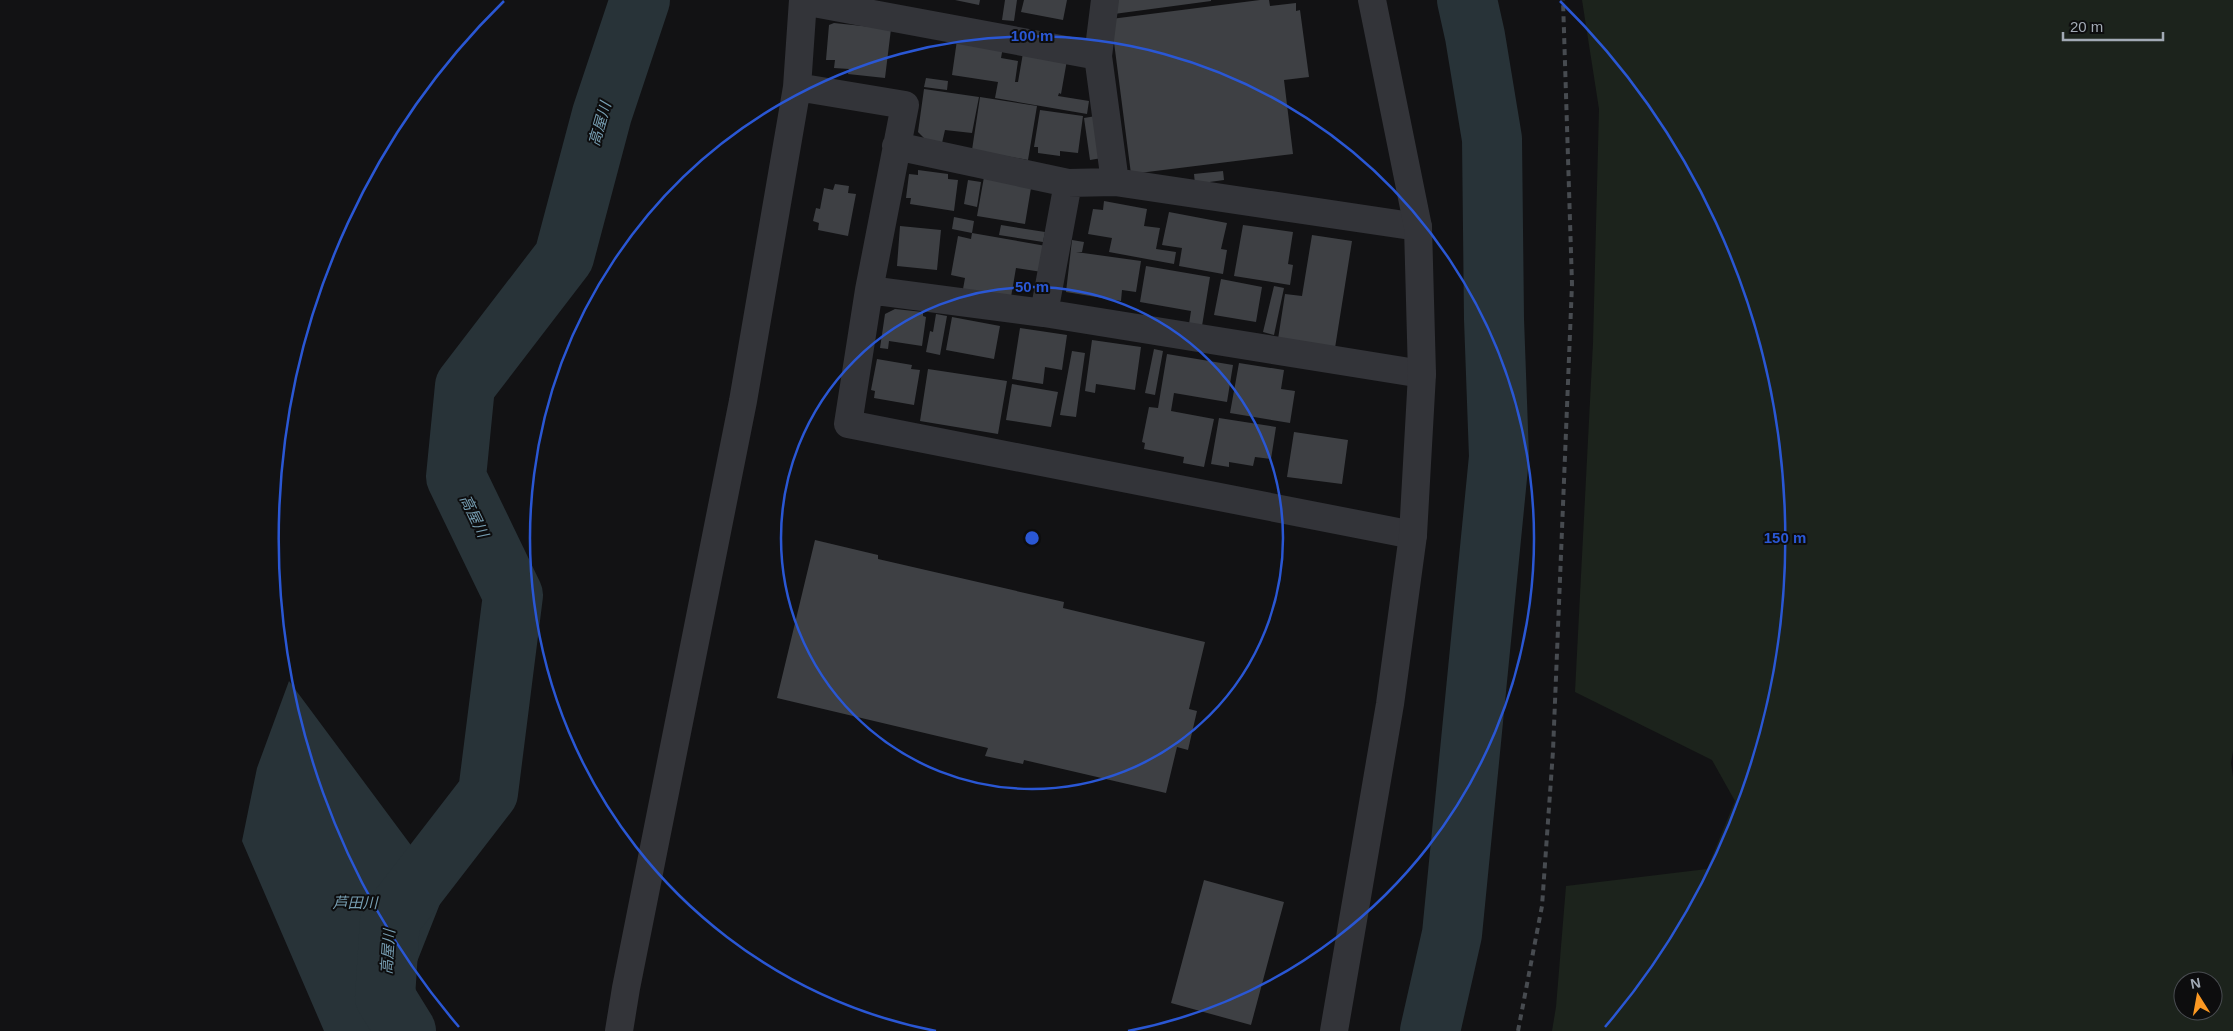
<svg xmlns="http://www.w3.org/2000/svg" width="2233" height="1031" font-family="Arial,'Noto Sans JP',sans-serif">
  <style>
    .green { fill: #1c231c; fill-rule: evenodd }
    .water { fill: #283338 }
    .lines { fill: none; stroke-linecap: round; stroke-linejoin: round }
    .river { stroke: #283338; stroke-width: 60 }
    .building { fill: #3e4044 }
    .minor { stroke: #333439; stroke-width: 28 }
    .tertiary { stroke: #333439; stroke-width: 28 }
    .rail { stroke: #474b50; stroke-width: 4; stroke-dasharray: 6 5; stroke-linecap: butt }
    .ring { fill: none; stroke: #2a57d4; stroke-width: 2.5 }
    .labels { text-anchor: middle; stroke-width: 4; stroke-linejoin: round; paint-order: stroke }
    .water-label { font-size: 15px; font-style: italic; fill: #779eb2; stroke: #0d0d0e }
    .centre { fill: #2a57d4; stroke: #0d0d0e; stroke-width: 2.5 }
    .ring-label { font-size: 15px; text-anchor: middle; font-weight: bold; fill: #2a57d4; stroke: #0d0d0e; stroke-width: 4; stroke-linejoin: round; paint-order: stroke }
  </style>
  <rect width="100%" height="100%" fill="#121214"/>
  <path class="green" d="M1582,0H2233V751L2231,763L2233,777V1031H1552L1556,1007L1566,886L1707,869L1735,801L1712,760L1575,692L1593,343L1599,109ZM2183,981H2213V1011H2183Z"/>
  <path class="water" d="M289,681L445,891L411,977L431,1031H324L242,841L257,768Z"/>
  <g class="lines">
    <path class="river" d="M406,1031L385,997L390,920L488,793L513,595L456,477L465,386L564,257L602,114L640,0
      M1430,1031L1452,934L1499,457L1494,319L1492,139L1475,36L1467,0"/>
  </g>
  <path class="building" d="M955,0H980L979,5Z
    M1005,0H1017L1014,21L1002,20Z
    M1024,0H1067L1063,20L1021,12Z
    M1117,0H1211V1L1114,14Z
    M1260,0H1269L1270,6L1296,3V11L1300,10L1309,77L1284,80L1293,154L1131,174L1111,19Z
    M834,23L891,29L885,78L848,74L849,69L834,68L835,60H826L829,25Z
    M957,40L1003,47L1001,58L1018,61L1015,82H1018L1023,53L1067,60L1061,94L1059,93L1058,96L1089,101L1087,114L995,98L998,82L952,75Z
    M926,78L948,81L947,90L924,87Z
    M924,89L979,97L972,133L945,130L942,143L926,140L918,132Z
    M980,97L1037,106L1028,160L972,150Z
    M1040,110L1083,116L1078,153L1060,151V156L1038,153V147H1034Z
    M1096,116L1102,158L1090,160L1084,118Z
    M918,170L948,174V179L958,180L954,211L910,204L911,198H906L909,174L918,175Z
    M1223,171L1224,180L1195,184L1194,174Z
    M984,177L1031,188L1025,224L977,216Z
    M968,180L981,182L977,207L964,204Z
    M835,184L849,186L848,193L856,194L848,236L818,230L819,223L813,221L816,208L820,209L824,188L833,190Z
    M1104,201L1147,209L1144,226L1160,228L1156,249L1176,252L1174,264L1109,252L1112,238L1088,234L1093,209L1103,210Z
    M1169,212L1227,223L1221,249L1227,250L1223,274L1179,266L1182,248L1162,245Z
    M954,217L974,221L972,233L1046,246L1042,272L1016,268L1011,297L963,289L965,278L951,275L958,236L971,239L972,233L952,229Z
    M1001,225L1045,232L1043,242L999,235Z
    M1243,225L1293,232L1288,264L1293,265L1290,285L1234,276Z
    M900,226L941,230L937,270L897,266Z
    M1312,235L1352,241L1335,348L1278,339L1285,294L1302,296Z
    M1072,240L1084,242L1082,252H1076L1141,261L1136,292L1122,290L1121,301L1066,292Z
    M1146,266L1210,277L1202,326L1189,324L1191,311L1140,302Z
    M1221,279L1262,287L1256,322L1214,315Z
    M1274,286L1284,288L1274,335L1263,332Z
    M895,309L923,312V316L926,317L922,346L889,341L888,349L880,348L885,314Z
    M936,314L947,316L940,355L926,352L930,331L933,332Z
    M952,317L1000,326L994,359L946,350Z
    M1020,328L1067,335L1062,370L1045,367L1043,384L1012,379Z
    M1092,340L1141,347L1135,390L1096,384L1095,393L1085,391Z
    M1154,349L1163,351L1155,395L1145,393Z
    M1072,351L1085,353L1076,417L1060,415Z
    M1167,354L1233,365L1227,402L1174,393L1171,411L1214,419L1204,467L1183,463L1184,457L1144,449L1145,443L1142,442L1149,407L1158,408Z
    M877,359L912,365L911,369L920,370L914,405L874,398L875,391L871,390Z
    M1239,363L1284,370L1281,389L1295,391L1290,423L1230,413Z
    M928,369L1007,381L998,434L920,421Z
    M1012,384L1058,392L1051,427L1006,420Z
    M1219,418L1276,427L1271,459L1255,457L1253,466L1229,462V467L1211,464Z
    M1294,432L1348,440L1342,484L1287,477Z
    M815,540L878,555V559L1064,602L1063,608L1205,642L1189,709L1197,711L1188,750L1177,747L1166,793L1024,760L1023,764L985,756L988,748L777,698Z
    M1204,880L1284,902L1251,1025L1171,1003Z"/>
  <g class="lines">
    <path class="minor" d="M803,1L1098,56L1115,182
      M1098,56L1105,0
      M797,87L905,105L869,290L848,424L1413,535
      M896,146L1068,183L1115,182L1418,227
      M869,290L1044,313L1422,374
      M1044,313L1068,183
      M619,1031L626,988L743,401L797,87L803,0"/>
    <path class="tertiary" d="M1334,1031L1390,704L1413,535L1422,374L1418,227L1372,0"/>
    <path class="rail" d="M1518,1031L1542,906L1553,751L1572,284L1563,0"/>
  </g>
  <g class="ring">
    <circle cx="1032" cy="538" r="251"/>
    <path d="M936 1031A502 502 0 1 1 1128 1031"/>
    <path d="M459 1027A753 753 0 0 1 504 1M1560 1A753 753 0 0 1 1605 1027"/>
  </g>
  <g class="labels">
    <g class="water-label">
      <text transform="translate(600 124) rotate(-74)" y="5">高屋川</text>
      <text transform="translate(474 516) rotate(64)" y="5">高屋川</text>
      <text x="355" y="908">芦田川</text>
      <text transform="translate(388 952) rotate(-86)" y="5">高屋川</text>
    </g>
  </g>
  <circle cx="1032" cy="538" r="8" class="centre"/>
  <g class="ring-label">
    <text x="1032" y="41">100 m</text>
    <text x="1032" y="292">50 m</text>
    <text x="1785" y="543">150 m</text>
  </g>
  <g transform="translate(2198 996) rotate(349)"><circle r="24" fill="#0d0d0e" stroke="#494c51"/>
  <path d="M0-4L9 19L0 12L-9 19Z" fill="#fb9822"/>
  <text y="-8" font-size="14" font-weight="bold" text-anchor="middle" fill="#a2aab5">N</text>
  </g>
  <path d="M2063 32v8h100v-8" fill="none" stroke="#a2aab5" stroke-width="2.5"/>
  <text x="2070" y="32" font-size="15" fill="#a2aab5" stroke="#0d0d0e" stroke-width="4" paint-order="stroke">20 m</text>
</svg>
